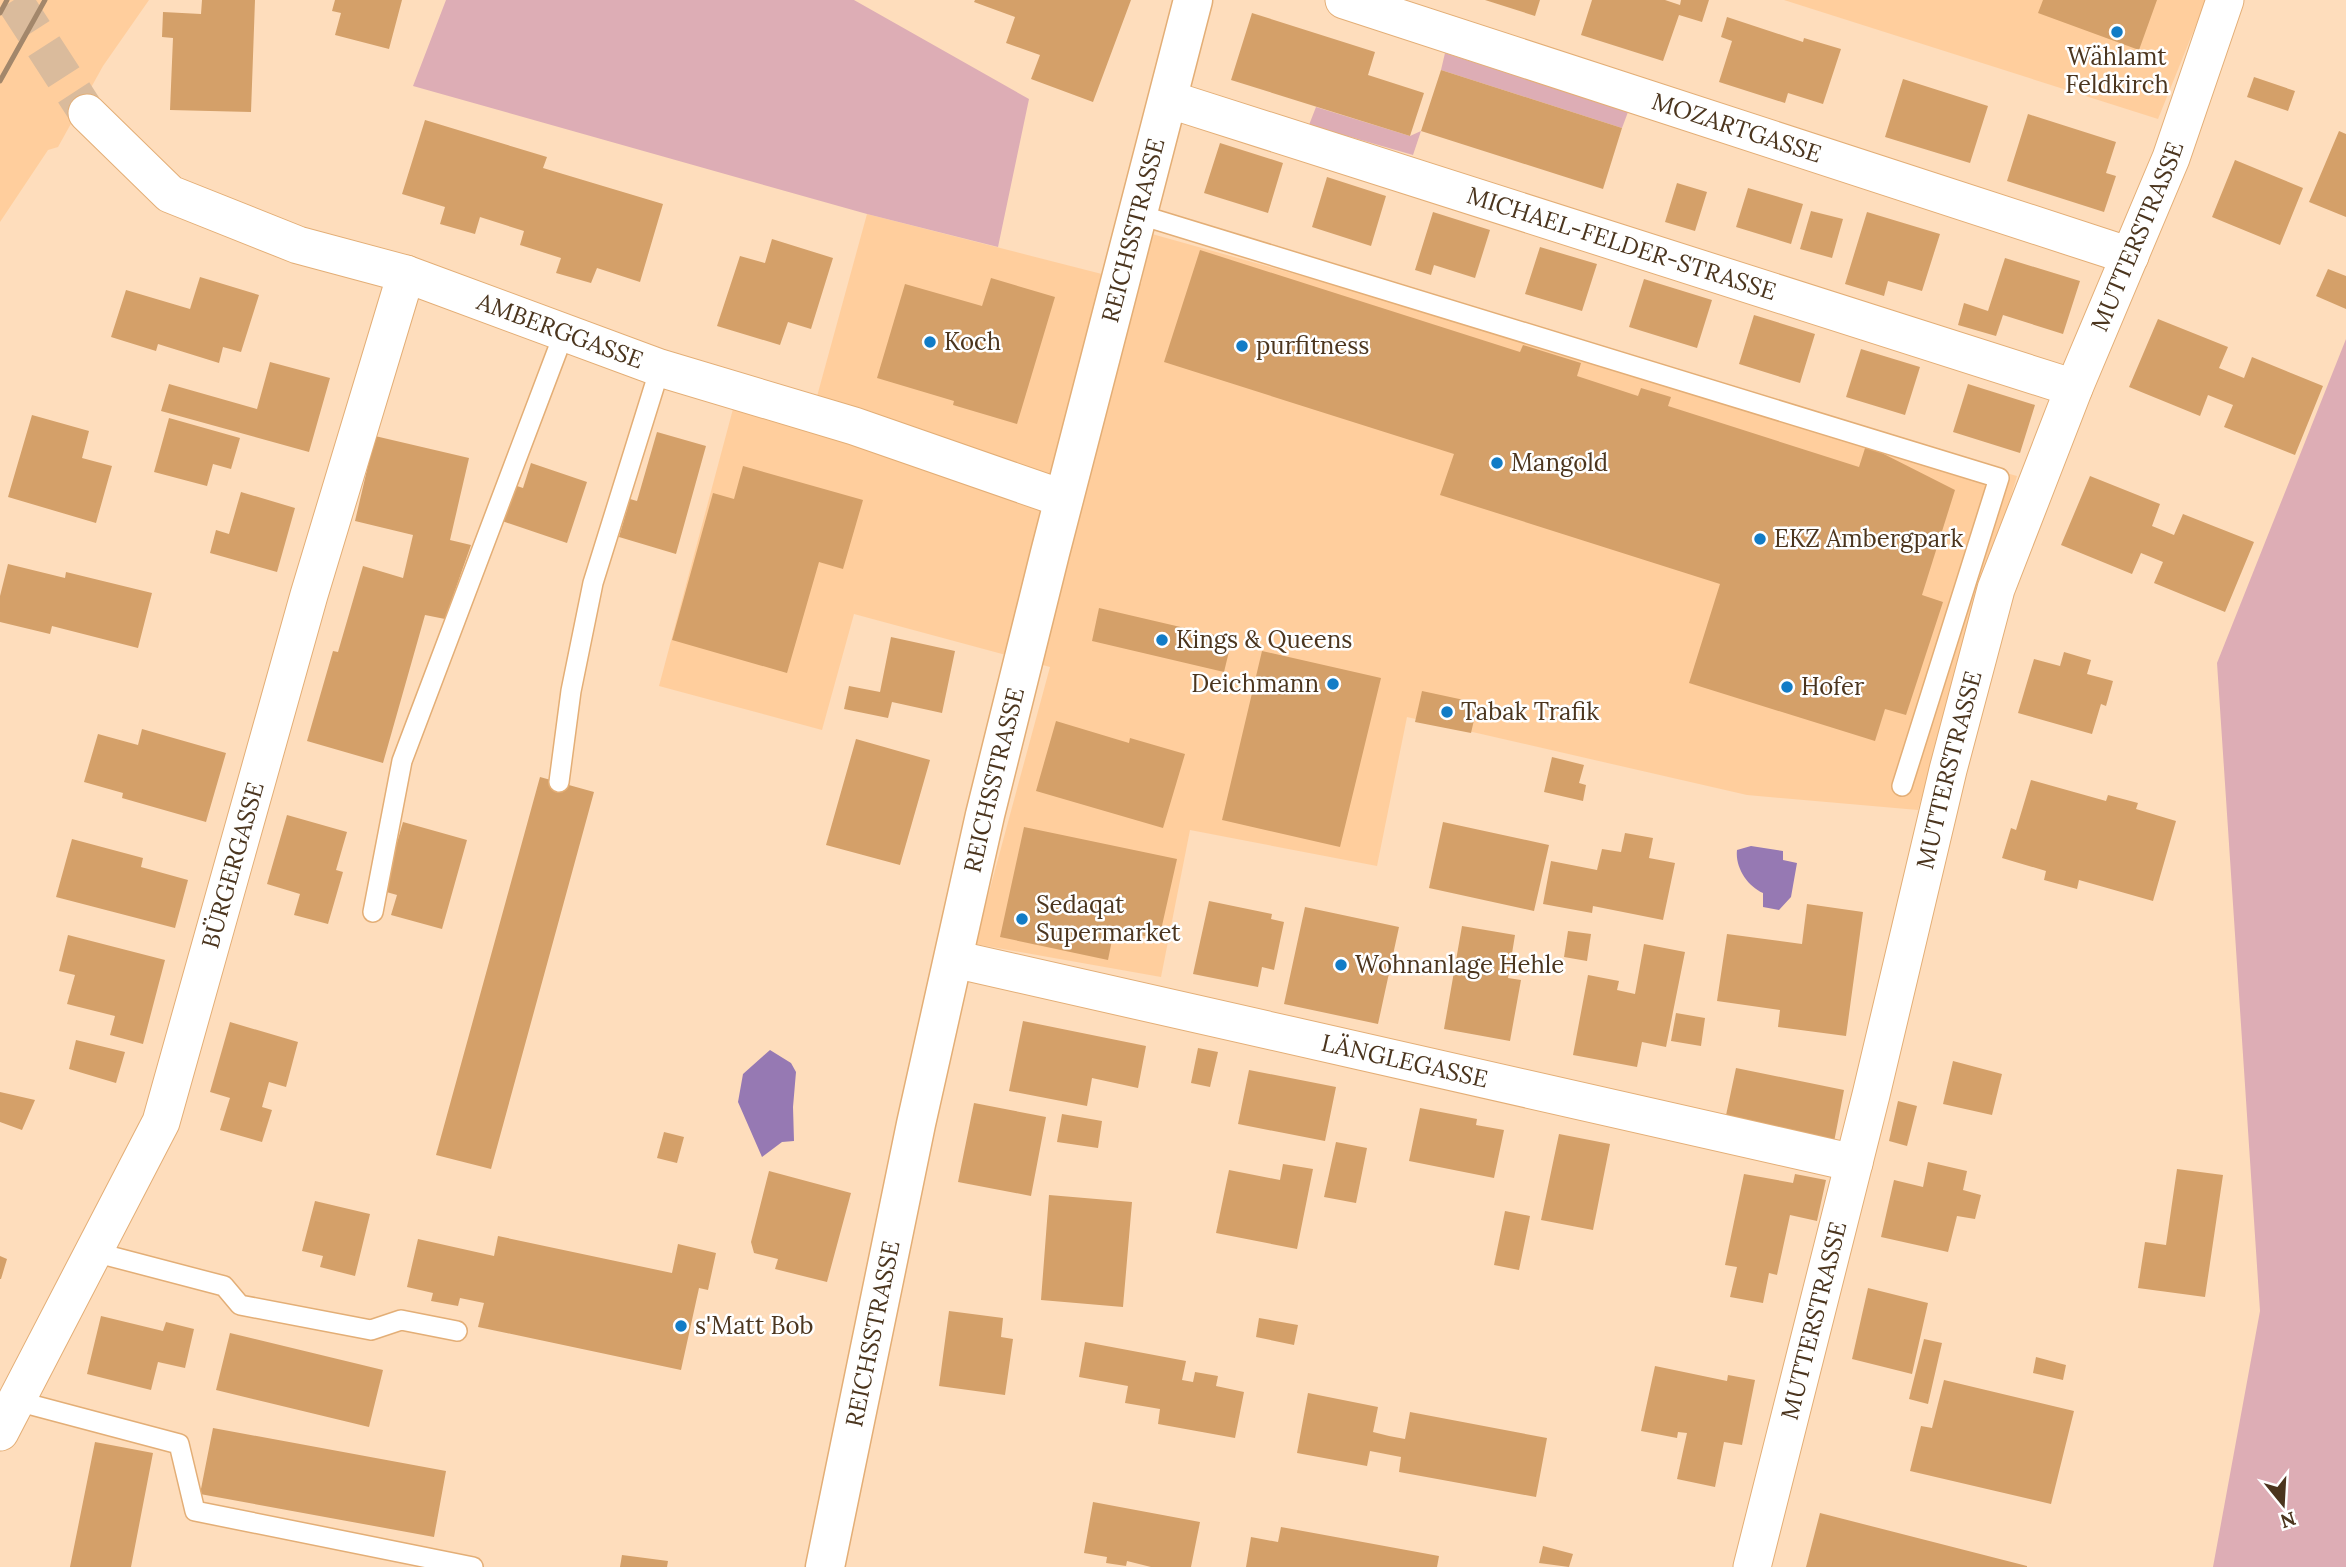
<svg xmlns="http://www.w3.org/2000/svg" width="2346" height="1567" font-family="Lora,serif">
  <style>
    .built { fill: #ffce9d }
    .green { fill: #ddadb5 }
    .water { fill: #9679b3 }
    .building { fill: #d4a069 }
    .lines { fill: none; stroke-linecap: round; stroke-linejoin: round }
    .minor-tunnel { stroke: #dabb9c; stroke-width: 37; stroke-dasharray: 37 18; stroke-linecap: butt }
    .service-casing { stroke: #e3ae76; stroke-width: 22 }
    .minor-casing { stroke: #e3ae76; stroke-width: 39 }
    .primary-casing { stroke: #e3ae76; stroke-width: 41 }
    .service { stroke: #fff; stroke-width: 19 }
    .minor { stroke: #fff; stroke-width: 37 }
    .primary { stroke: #fff; stroke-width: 38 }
    .rail { stroke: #a3876b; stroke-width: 5 }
    .poi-dot { fill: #127cc6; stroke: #fff; stroke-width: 2.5 }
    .labels { text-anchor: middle; stroke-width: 5; stroke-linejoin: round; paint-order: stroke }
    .poi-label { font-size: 24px; fill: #4b351e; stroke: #fff; text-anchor: start }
    .street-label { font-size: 24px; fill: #4b351e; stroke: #fff }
  </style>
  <rect width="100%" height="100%" fill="#feddbc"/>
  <path class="built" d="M0,0H149L103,66L58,147L48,150L0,222Z
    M1784,0H2206L2158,119Z
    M867,214L1141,284L1152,234L2017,476L1918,810L1747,795L1407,717L1377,866L1190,830L1161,977L975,944L1050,667L854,614L822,730L659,686L741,379L816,400Z"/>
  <path class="green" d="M446,0H854L1029,99L998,247L867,214L413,86Z
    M1445,53L1628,112L1622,128L1441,70Z
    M1316,107L1410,136L1421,131L1413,155L1309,125Z
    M2346,339V1567H2213L2260,1311L2217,663Z"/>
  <path class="water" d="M1751,846L1783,851V860L1797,863L1791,897L1779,910L1763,907V893C1747,886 1735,867 1737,850Z
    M770,1050L791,1063L796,1072L793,1107L794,1141L782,1142L762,1157L738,1102L743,1074Z"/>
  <path class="building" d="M202,0H255L251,112L170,110L173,38L162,37L163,12L201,14Z
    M335,0H402L389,49L335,35L341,13L332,11Z
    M975,0H1131L1093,102L1031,79L1040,55L1006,43L1015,17L974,2Z
    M1485,0H1540L1535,16Z
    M1592,0H1665L1680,5L1681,0H1709L1702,22L1679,15L1663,61L1581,35Z
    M2043,0H2157L2139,50L2038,13Z
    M1252,13L1375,52L1368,75L1424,93L1410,136L1231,80Z
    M1727,17L1803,42L1804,38L1841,49L1823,104L1788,93L1785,103L1719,82L1732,41L1721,37Z
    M1441,70L1622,128L1603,189L1421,131Z
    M2254,77L2295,91L2288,111L2247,97Z
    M1903,79L1988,106L1970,163L1885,137Z
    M2028,114L2116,142L2106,173L2116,176L2104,212L2007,181Z
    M425,120L547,157L543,168L663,204L640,282L597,268L591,283L556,273L561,258L520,245L524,231L480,217L475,234L440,224L445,207L402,194Z
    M2339,131L2346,134V217L2309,202Z
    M1220,143L1283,163L1268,213L1204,193Z
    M2235,160L2303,188L2280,245L2212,217Z
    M1327,177L1386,196L1371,246L1312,227Z
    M1677,183L1707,192L1695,231L1665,222Z
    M1748,188L1803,204L1791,244L1736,227Z
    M1811,211L1843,219L1832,258L1800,249Z
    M1433,212L1490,230L1475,278L1434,265L1431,275L1415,270Z
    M1867,212L1940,234L1922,291L1888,281L1884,296L1845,284Z
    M772,239L833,258L811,329L788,322L780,345L717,326L740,256L765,263Z
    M1540,247L1597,264L1582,311L1525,294Z
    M1200,250L1520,352L1523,345L1581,363L1577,376L1638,396L1641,388L1671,397L1668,406L1859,467L1866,445L1955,490L1922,595L1943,602L1906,715L1885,709L1875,741L1689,683L1720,584L1440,495L1454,454L1164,362Z
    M2005,258L2080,281L2063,334L2003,315L1996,336L1958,325L1964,303L1988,311Z
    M2328,269L2346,276V309L2316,296Z
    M200,277L259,295L241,352L223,347L219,363L158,344L156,351L111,337L126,290L190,309Z
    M991,278L1055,297L1017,424L953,405L954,401L877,378L905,284L982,306Z
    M1644,279L1712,300L1697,348L1629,327Z
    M1754,315L1815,334L1800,383L1739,364Z
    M2158,319L2228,347L2219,368L2244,378L2252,357L2323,386L2295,455L2224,427L2233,405L2208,395L2200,416L2129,387Z
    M1861,349L1920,367L1905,415L1846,397Z
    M270,362L330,378L309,452L161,411L169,384L257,409Z
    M1968,384L2035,405L2020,453L1953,432Z
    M32,415L89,431L82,458L112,466L96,523L8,497Z
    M169,418L240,438L231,469L213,464L207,486L154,472Z
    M657,432L706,446L676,554L619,537L630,499L637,501Z
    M375,436L469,458L450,540L471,545L445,619L425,615L383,763L307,741L333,651L338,652L363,566L403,578L413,535L355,521Z
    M531,463L587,482L567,543L502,521L514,485L523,488Z
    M743,466L863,500L843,569L819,562L787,673L672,640L713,493L734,499Z
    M2090,476L2160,504L2152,526L2174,535L2183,514L2254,542L2225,612L2154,583L2163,562L2141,553L2132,574L2061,545Z
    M241,492L295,508L277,572L210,553L216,530L229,534Z
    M8,564L65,578L66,572L152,593L138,648L52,626L50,634L0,622V596Z
    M1099,608L1232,639L1224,672L1092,641Z
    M891,637L955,651L942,713L892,702L888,718L844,709L849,686L880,692Z
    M1262,651L1381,678L1340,847L1222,820Z
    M2064,652L2091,660L2087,674L2113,681L2106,706L2101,704L2092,734L2018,713L2034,659L2060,666Z
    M1422,691L1478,703L1471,733L1415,722Z
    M1056,721L1129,743L1130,738L1185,754L1163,828L1036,791Z
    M142,729L226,753L206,822L122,798L123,793L84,782L98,734L138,745Z
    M856,739L930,760L900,865L826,845Z
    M1552,757L1584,765L1579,783L1586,785L1583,801L1544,792Z
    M540,777L594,792L491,1169L436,1155Z
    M2031,780L2106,801L2108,795L2138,803L2136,809L2176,821L2153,901L2079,880L2077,889L2044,880L2046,871L2002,858L2011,828L2016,830Z
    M287,815L347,832L336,870L343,872L328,924L294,915L300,894L267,884Z
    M403,822L467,840L442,929L391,915L397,895L383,891Z
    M1443,822L1549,845L1534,911L1429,888Z
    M1024,827L1177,859L1159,939L1114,930L1108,960L1000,937Z
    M1625,833L1653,838L1649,858L1675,863L1663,920L1593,906L1592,913L1543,904L1551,861L1597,870L1602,849L1621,852Z
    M72,839L143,858L141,867L188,880L175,928L56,897Z
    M1209,901L1272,914L1271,919L1284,922L1274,970L1262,967L1258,987L1193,974Z
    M1807,904L1863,912L1846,1036L1778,1027L1780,1010L1717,1001L1727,934L1802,944Z
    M1305,907L1399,927L1378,1024L1284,1004Z
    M1462,926L1515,935L1508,978L1521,980L1510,1041L1444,1029Z
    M1568,931L1591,934L1587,961L1564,957Z
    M68,935L165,960L143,1044L110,1035L115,1016L67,1004L75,975L59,971Z
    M1644,944L1685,952L1666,1047L1642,1042L1637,1067L1573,1055L1588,975L1619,981L1617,990L1635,994Z
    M1676,1013L1705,1018L1701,1046L1671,1041Z
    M1023,1021L1146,1046L1138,1088L1092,1078L1087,1106L1009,1091Z
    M230,1022L298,1042L286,1087L269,1082L262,1107L272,1110L262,1142L220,1130L230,1098L210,1092Z
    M76,1040L125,1052L116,1083L69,1069Z
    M1198,1048L1218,1052L1210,1087L1191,1083Z
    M1953,1061L2002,1074L1992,1115L1943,1104Z
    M1736,1068L1844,1090L1834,1142L1725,1120Z
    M1249,1070L1336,1087L1325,1141L1238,1124Z
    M0,1092L35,1100L22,1130L0,1122Z
    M1898,1101L1917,1106L1907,1146L1889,1141Z
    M974,1103L1046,1117L1031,1196L958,1182Z
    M1420,1108L1477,1119L1476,1125L1504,1130L1494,1178L1409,1161Z
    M1062,1114L1102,1121L1098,1148L1057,1142Z
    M664,1132L684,1137L677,1163L657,1158Z
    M1559,1134L1610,1144L1593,1230L1541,1220Z
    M1336,1142L1367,1148L1356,1203L1324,1197Z
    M1928,1162L1967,1171L1963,1190L1981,1195L1975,1219L1957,1216L1948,1252L1881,1237L1894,1180L1923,1187Z
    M1283,1164L1313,1169L1297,1249L1216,1233L1229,1170L1280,1180Z
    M2177,1169L2223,1175L2205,1297L2138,1288L2145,1242L2166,1245Z
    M769,1171L851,1193L827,1282L775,1269L778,1259L754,1253L751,1242Z
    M1744,1174L1793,1183L1795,1174L1826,1180L1817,1221L1790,1215L1777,1275L1769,1273L1763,1303L1730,1297L1737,1267L1725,1265Z
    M1049,1195L1132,1202L1123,1307L1041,1300Z
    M315,1201L370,1214L355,1276L320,1267L323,1256L302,1251Z
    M1505,1211L1530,1216L1519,1270L1494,1265Z
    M498,1236L672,1273L678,1244L716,1253L708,1290L699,1288L681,1370L478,1327L484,1303L460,1298L458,1306L431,1301L433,1293L407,1287L418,1239L494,1256Z
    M0,1256L7,1259L1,1279H0Z
    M1868,1288L1928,1303L1912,1374L1852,1359Z
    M949,1311L1003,1318L1001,1337L1013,1339L1005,1395L939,1386Z
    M101,1316L163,1331L166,1322L194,1329L185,1368L158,1362L151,1390L87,1374Z
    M1259,1318L1298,1325L1294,1345L1256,1337Z
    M230,1333L383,1370L369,1427L216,1390Z
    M1924,1339L1942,1343L1928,1404L1909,1399Z
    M1085,1342L1186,1361L1182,1380L1193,1382L1195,1372L1218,1376L1216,1386L1244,1392L1235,1438L1158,1424L1160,1409L1125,1403L1128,1386L1079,1377Z
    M2036,1357L2066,1365L2063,1380L2033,1373Z
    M1655,1366L1727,1381L1728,1375L1755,1380L1742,1445L1724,1442L1715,1487L1677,1479L1687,1433L1678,1432L1677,1438L1641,1431Z
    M1944,1380L2074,1411L2051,1504L1910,1471L1921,1426L1932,1428Z
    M1308,1393L1378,1407L1373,1432L1389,1436L1405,1439L1410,1412L1547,1438L1536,1497L1399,1472L1401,1457L1370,1451L1367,1466L1297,1453Z
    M213,1428L446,1471L434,1537L200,1494Z
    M95,1442L153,1453L131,1567H70Z
    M1093,1502L1200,1522L1191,1567H1151L1127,1561L1126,1566L1106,1563L1107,1557L1084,1553Z
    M1820,1513L2027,1566V1567H1806Z
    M1281,1527L1439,1556L1437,1567H1246L1251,1537L1278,1542Z
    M1543,1546L1573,1554L1569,1567L1539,1563Z
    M622,1555L668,1561L667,1567H620Z"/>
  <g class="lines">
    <path class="minor-tunnel" d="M14,0L87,113"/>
    <defs>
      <path id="service" d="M1137,214L1999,478L1902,786
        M559,782L571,691L593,583L660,368
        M373,912L402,761L564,333
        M94,1252L224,1286L240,1305L371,1330L401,1320L457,1331
        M17,1401L179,1444L195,1511L473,1567"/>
      <g id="minor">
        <path id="s1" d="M1344,0L2130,256"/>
        <path id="s2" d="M1168,99L2074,388"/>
        <path id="s3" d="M87,113L170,194L298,245L406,274L660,368L854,426L1064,499"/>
        <path id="s4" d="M954,959L1854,1163"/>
        <path id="s5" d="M0,1432L161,1122L309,595L406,274"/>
        <path id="s6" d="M1752,1567L1871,1095L1948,770L1996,589L2074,388L2171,158L2225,0"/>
      </g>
      <g id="primary">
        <path id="s7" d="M825,1567L916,1124L985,815L1050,553L1193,0"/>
      </g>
    </defs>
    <use href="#service" class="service-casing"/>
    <use href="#minor" class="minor-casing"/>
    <use href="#primary" class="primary-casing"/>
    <use href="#service" class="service"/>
    <use href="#minor" class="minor"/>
    <use href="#primary" class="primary"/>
    <path class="rail" d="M0,13L7,0
      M0,81L45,0"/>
  </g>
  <g class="poi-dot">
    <circle cx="2117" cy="32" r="7"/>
    <circle cx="930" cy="342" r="7"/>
    <circle cx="1242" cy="346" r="7"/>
    <circle cx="1497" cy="463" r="7"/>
    <circle cx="1760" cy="539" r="7"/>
    <circle cx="1162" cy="640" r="7"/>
    <circle cx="1333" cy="684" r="7"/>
    <circle cx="1787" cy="687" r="7"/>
    <circle cx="1447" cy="712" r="7"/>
    <circle cx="1022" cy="919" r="7"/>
    <circle cx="1341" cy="965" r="7"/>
    <circle cx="681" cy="1326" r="7"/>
  </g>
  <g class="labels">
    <g class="poi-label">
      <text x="2117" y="65" text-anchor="middle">Wählamt<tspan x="2117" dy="28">Feldkirch</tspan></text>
      <text x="944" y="350">Koch</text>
      <text x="1256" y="354">purfitness</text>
      <text x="1511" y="471">Mangold</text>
      <text x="1774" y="547">EKZ Ambergpark</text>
      <text x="1176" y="648">Kings &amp; Queens</text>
      <text x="1319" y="692" text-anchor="end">Deichmann</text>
      <text x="1801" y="695">Hofer</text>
      <text x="1461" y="720">Tabak Trafik</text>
      <text x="1036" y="913">Sedaqat<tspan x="1036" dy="28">Supermarket</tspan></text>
      <text x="1355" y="973">Wohnanlage Hehle</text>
      <text x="695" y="1334">s'Matt Bob</text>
    </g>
    <g class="street-label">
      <text dy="8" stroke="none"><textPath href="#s1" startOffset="413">MOZARTGASSE</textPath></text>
      <text dy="8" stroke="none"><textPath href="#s7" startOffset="1372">REICHSSTRASSE</textPath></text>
      <text dy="8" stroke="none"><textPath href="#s6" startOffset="1388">MUTTERSTRASSE</textPath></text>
      <text dy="8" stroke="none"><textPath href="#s2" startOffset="476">MICHAEL-FELDER-STRASSE</textPath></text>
      <text dy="8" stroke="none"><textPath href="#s3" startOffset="530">AMBERGGASSE</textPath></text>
      <text dy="8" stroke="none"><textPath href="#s6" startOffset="821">MUTTERSTRASSE</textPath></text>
      <text dy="8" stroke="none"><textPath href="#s7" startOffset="805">REICHSSTRASSE</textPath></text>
      <text dy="8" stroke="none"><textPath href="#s5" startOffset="616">BÜRGERGASSE</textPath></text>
      <text dy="8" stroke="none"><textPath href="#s4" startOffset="462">LÄNGLEGASSE</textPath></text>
      <text dy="8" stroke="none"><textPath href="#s6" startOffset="254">MUTTERSTRASSE</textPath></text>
      <text dy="8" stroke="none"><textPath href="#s7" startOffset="238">REICHSSTRASSE</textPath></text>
    </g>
  </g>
  <g transform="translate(2283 1504) rotate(162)" stroke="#ffffff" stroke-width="5" paint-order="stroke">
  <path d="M0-5L12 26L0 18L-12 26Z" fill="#4b351e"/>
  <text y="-10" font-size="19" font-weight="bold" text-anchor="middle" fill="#4b351e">N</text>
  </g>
</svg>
